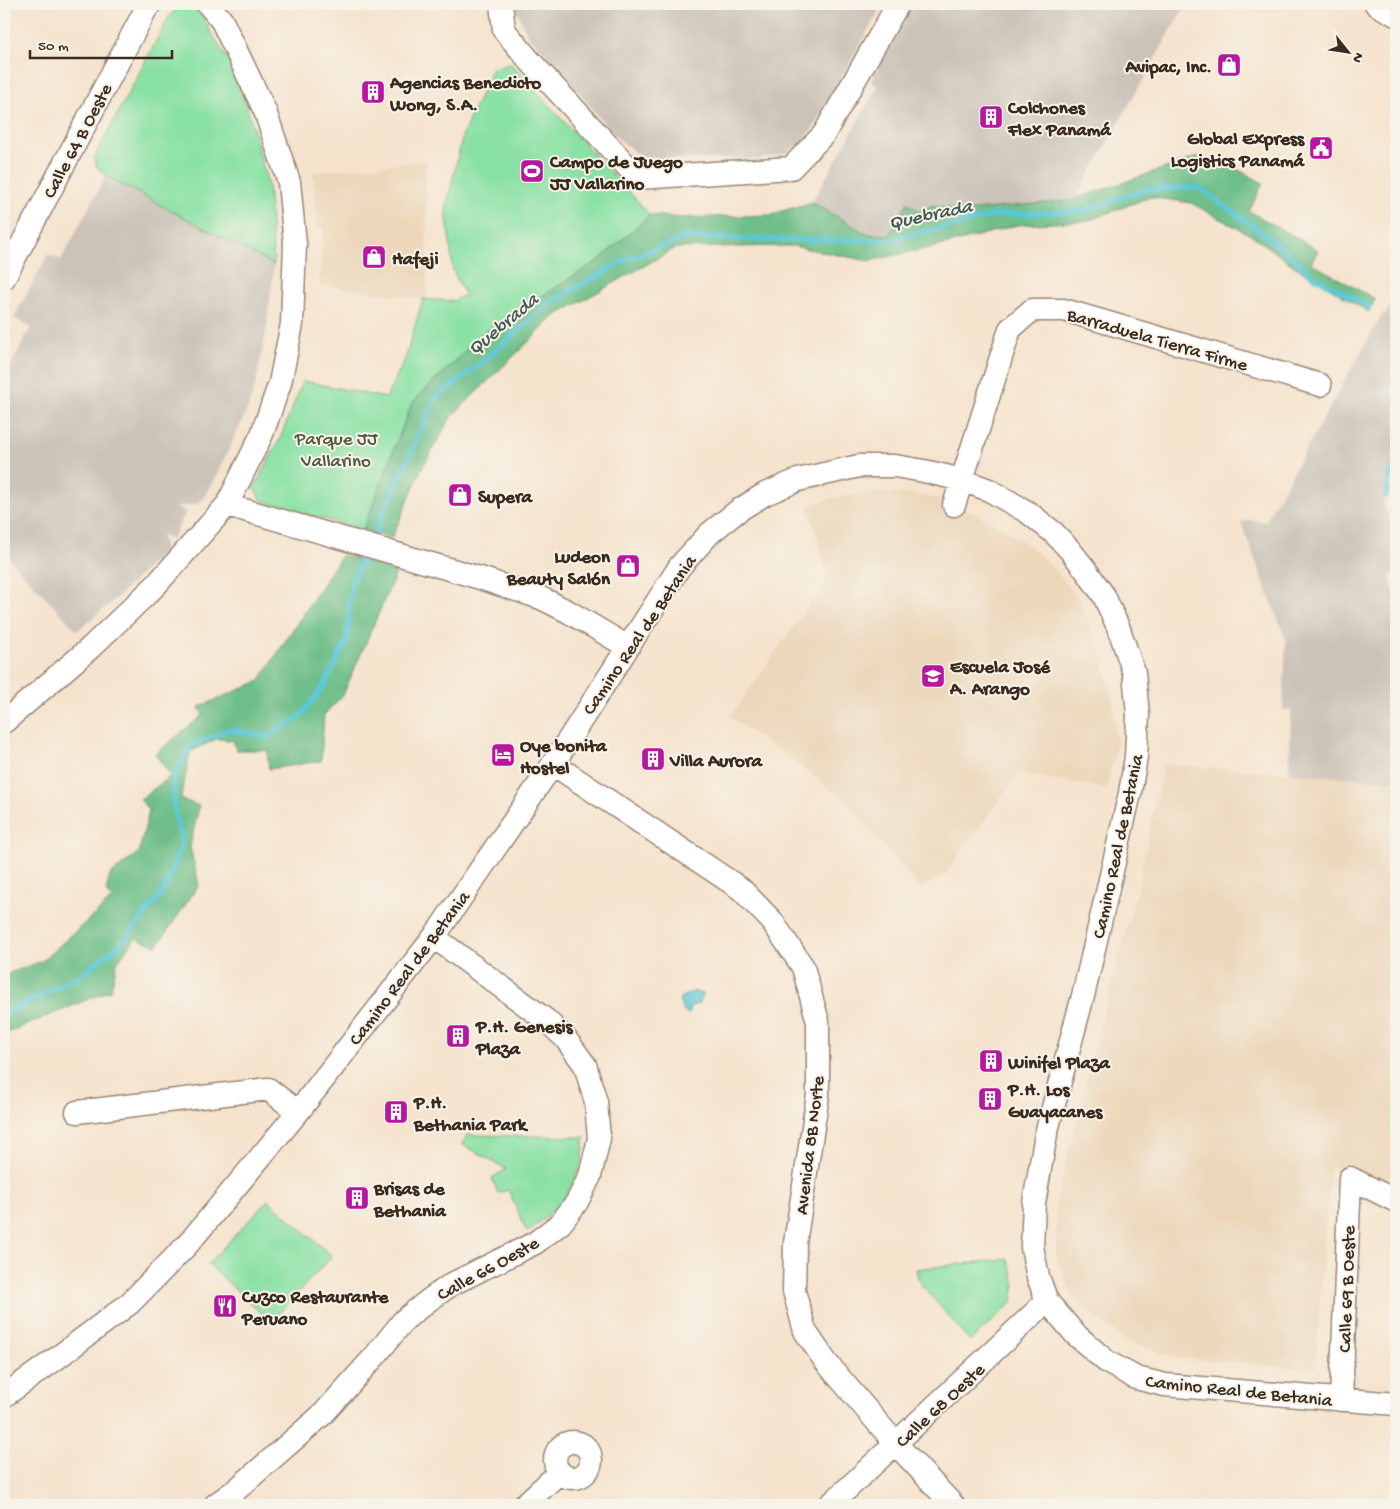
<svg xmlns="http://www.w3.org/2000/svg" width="1400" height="1509" font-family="'Gochi Hand',sans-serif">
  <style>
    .built { fill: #ecd7ba }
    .industrial { fill: #cbc2b8 }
    .green { fill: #8ae1a4; stroke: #628661 }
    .forest { fill: #6fbf8a; stroke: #557454 }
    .water { fill: #5bc7d4; stroke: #4b7879 }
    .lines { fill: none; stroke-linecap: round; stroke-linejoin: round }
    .stream { stroke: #5bc7d4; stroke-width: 5.5 }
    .minor-casing { stroke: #988676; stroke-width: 25 }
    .minor { stroke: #fff; stroke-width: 22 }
    .labels { text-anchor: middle; stroke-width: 4; stroke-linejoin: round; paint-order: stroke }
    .poi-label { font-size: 19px; font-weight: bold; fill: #3b2a1e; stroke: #f7f3e8; text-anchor: start }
    .street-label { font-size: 19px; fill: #3b2a1e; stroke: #f7f3e8 }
    .park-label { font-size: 19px; fill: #4f5840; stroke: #f7f3e8 }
    .water-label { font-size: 20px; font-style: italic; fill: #455955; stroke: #f7f3e8 }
  </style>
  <rect width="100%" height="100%" fill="#f7f3e8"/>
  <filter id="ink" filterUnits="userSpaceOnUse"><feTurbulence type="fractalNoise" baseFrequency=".02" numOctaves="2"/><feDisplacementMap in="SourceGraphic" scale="10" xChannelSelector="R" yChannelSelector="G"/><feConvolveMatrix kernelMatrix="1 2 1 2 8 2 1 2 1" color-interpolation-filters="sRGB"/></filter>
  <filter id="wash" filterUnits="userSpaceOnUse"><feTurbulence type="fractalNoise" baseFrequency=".0096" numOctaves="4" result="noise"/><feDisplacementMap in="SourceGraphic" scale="20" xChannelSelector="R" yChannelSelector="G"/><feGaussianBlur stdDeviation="1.12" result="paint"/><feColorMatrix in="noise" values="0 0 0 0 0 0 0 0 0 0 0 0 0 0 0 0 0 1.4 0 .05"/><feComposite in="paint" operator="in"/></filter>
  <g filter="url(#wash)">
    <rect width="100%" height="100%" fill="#f5e3cd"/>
    <path class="built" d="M426,161L427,300L319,285L323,229L318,226L313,172Z
      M871,493L912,494L942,500L976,514L1006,530L1033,549L1057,572L1077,597L1090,625L1102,657L1112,695L1117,745L1106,789L1018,773L946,874L920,888L850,806L813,775L730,717L828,578L808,505L838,497Z
      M1163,764L1396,781V1183L1388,1178L1330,1166L1315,1369L1178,1358L1130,1343L1103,1324L1072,1296L1056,1256V1204L1091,1060L1139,883Z"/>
    <path class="industrial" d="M516,4H883L811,131L798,145L784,154L758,159H681L642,157L617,138L538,45L528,36L517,12Z
      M914,4H1186L1076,198L965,211L933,205L889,235L867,234L812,202L878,86L871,81Z
      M106,176L274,265L266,333L256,382L248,408L215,478L200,503L176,507L186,512L172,540L161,535L165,550L121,594L77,631L4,553V379L31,327L14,318L48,254L61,260Z
      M1396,295V459L1387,476L1384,504L1396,540V572L1389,576L1396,599V781L1289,773L1291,710H1283L1286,640L1241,523L1247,520L1265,522L1383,313L1386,314Z"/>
    <path class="green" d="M178,8H191L200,13L230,64L248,110L268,185L274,265L106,176L97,167L94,158L170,15Z
      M511,64L650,215L599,260L485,332L412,403L363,530L262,501L254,488L279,441L303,381L386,398L405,359L423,299L453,301L465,295L453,271L446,209L463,134L492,68Z
      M467,1135L585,1137C583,1148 583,1162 578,1172C568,1198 549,1216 527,1232L508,1190L498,1193L492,1178L506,1169L462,1144Z
      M268,1200L332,1256L271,1322L208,1264Z
      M1008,1259L1015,1284L1012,1303L970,1341L919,1282L916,1269Z"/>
    <path class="forest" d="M1197,157L1227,164L1263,183L1249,211L1318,250L1311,263L1375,299L1369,312L1294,266L1256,238L1191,203L1150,197L1087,221L1017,225L948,244L869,261L793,246L676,248L555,316L451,417L421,470L392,538L363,530L412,403L485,332L599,260L650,215L682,218L769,215L812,202L867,234L889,235L907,203L920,211L933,205L965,211L1072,200Z
      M342,555L397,571L343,695L324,715L321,761L269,769L267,750H236L233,740L216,739L190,752L181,799L199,806L190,847L199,885L157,946L136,938L117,962L111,990L4,1034V975L42,961L112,899L106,892L110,875L139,852L149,811L140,799L171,776L155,754L203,715L199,707L259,681Z"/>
    <path class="water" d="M695,991L699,994L702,992L703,996L699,1003L690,1007V1013L689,1014L683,1011L679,1000L681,997Z"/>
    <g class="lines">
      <path class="stream" d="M1386,496L1390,476L1396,465
        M371,541L435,398L478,366L548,304L625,260L686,237L784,240H890L996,215L1083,211L1145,190L1198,187L1268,237L1315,277L1369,307
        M4,1014L79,976L119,946L163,892L182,845L174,807L173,777L190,746L230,729L266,737L302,715L325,684L347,640L351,584L366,551"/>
    </g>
  </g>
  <g filter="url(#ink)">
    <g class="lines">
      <defs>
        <path id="minor" d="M501,4L504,30L529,60L638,178L791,168L824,134L898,4
          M1376,4L1396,15
          M4,278L146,9L150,4
          M227,505L480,578L541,598L569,612L628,647
          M954,505L1010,329L1032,310H1064L1320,385
          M4,722L90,648L155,586L227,505L262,434L280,383L292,324L295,244L289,182L265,111L222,21L208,4
          M553,764L741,889L772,921L803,967L818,1022V1095L795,1243L794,1291L805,1331L826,1362L896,1444L953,1505
          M77,1112L268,1089L298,1112
          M4,1396L57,1358L130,1303L187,1245L298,1112L434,937L553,764L680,566L710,533L739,510L765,494L798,480L859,466H895L924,471L962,480L989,490L1029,513L1054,533L1070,550L1085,569L1104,596L1119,629L1134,673L1138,715L1136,757L1130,793L1084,992L1046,1134L1034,1203L1032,1247L1038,1277L1047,1301L1075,1334L1107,1362L1136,1378L1165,1385L1396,1404
          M1341,1400L1350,1178L1396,1201
          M555 1460a18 18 0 1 1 36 0a18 18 0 1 1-36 0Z
          M215,1505L236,1490L323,1414L375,1356L404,1320L429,1300L452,1284L535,1243L561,1223L577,1202L590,1176L599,1139L596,1102L585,1065L565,1038L546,1020L434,937
          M524,1505L560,1472
          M830,1505L1047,1301"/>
      </defs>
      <use href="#minor" class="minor-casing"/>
      <use href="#minor" class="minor"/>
    </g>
  </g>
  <defs>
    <symbol id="shop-square" viewBox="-11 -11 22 22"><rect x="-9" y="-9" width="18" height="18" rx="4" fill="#b5179e" stroke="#f7f3e8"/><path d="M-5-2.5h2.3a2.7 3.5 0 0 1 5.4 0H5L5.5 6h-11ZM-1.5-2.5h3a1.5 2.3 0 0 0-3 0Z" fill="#fff"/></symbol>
    <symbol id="building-square" viewBox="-11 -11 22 22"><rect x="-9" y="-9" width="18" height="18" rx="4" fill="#b5179e" stroke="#f7f3e8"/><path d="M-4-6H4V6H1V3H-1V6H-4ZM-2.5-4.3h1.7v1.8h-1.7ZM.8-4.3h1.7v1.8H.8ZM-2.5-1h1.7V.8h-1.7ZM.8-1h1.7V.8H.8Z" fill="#fff"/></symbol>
    <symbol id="civic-square" viewBox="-11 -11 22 22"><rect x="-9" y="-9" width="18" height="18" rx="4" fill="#b5179e" stroke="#f7f3e8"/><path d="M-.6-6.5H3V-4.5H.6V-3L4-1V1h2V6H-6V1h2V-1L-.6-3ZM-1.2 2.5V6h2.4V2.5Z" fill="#fff"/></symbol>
    <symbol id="stadium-square" viewBox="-11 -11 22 22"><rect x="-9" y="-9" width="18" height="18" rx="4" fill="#b5179e" stroke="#f7f3e8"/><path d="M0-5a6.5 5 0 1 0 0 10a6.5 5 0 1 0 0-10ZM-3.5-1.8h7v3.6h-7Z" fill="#fff"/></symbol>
    <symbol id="school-square" viewBox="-11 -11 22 22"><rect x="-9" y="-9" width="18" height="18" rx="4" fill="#b5179e" stroke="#f7f3e8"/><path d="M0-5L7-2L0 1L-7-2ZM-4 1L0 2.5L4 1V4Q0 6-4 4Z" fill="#fff"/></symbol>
    <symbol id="hotel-square" viewBox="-11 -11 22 22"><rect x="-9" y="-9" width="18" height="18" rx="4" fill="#b5179e" stroke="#f7f3e8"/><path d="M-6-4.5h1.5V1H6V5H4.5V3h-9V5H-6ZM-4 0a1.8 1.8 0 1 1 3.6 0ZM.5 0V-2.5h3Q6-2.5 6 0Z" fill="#fff"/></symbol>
    <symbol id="restaurant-square" viewBox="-11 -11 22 22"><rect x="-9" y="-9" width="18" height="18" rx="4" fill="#b5179e" stroke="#f7f3e8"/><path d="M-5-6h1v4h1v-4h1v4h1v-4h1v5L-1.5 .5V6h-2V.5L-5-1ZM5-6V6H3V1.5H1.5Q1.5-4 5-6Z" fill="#fff"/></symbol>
  </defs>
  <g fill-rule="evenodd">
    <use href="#shop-square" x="1215" y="51" width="28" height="28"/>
    <use href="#building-square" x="359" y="78" width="28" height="28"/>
    <use href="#building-square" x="977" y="103" width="28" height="28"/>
    <use href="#civic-square" x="1307" y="134" width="28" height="28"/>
    <use href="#stadium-square" x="518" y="157" width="28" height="28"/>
    <use href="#shop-square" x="360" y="243" width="28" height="28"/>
    <use href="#shop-square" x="446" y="481" width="28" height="28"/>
    <use href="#shop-square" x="614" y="552" width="28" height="28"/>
    <use href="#school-square" x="919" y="662" width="28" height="28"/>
    <use href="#hotel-square" x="489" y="741" width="28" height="28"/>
    <use href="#building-square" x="639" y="745" width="28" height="28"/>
    <use href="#building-square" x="444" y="1022" width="28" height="28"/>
    <use href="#building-square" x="977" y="1047" width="28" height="28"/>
    <use href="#building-square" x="976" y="1085" width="28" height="28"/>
    <use href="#building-square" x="382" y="1098" width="28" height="28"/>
    <use href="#building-square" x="343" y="1184" width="28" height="28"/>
    <use href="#restaurant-square" x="211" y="1292" width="28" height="28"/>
  </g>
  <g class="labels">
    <g class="poi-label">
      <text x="1212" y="72" text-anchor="end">Avipac, Inc.</text>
      <text x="390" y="88">Agencias Benedicto<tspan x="390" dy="22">Wong, S.A.</tspan></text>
      <text x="1008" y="113">Colchones<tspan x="1008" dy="22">Flex Panamá</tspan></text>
      <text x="1304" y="144" text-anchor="end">Global Express<tspan x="1304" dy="22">Logistics Panamá</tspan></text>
      <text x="550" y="167">Campo de Juego<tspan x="550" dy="22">JJ Vallarino</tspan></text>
      <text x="392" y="264">Hafeji</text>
      <text x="478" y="502">Supera</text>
      <text x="610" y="562" text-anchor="end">Ludeon<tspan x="610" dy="22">Beauty Salón</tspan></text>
      <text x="950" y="672">Escuela José<tspan x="950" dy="22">A. Arango</tspan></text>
      <text x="520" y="751">Oye bonita<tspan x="520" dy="22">Hostel</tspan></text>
      <text x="670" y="766">Villa Aurora</text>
      <text x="476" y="1032">P.H. Genesis<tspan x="476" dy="22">Plaza</tspan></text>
      <text x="1008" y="1068">Winifel Plaza</text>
      <text x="1008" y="1095">P.H. Los<tspan x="1008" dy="22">Guayacanes</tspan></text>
      <text x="414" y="1108">P.H.<tspan x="414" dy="22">Bethania Park</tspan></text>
      <text x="374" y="1194">Brisas de<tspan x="374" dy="22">Bethania</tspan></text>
      <text x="242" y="1302">Cuzco Restaurante<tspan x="242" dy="22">Peruano</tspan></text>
    </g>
    <g class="street-label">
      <text transform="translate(76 140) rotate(-62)" y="7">Calle 64 B Oeste</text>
      <text transform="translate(1158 338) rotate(16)" y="7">Barraduela Tierra Firme</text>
      <text transform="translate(638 634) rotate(-56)" y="7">Camino Real de Betania</text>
      <text transform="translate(1116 846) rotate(-78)" y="7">Camino Real de Betania</text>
      <text transform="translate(408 967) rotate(-53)" y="7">Camino Real de Betania</text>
      <text transform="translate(808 1145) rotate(-83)" y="7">Avenida 8B Norte</text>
      <text transform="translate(487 1267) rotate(-29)" y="7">Calle 66 Oeste</text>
      <text transform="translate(1345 1289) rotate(-88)" y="7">Calle 69 B Oeste</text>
      <text transform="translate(1239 1389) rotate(6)" y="7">Camino Real de Betania</text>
      <text transform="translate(939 1404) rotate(-43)" y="7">Calle 68 Oeste</text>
    </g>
    <g class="park-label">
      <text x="336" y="444">Parque JJ<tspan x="336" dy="22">Vallarino</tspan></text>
    </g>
    <g class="water-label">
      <text transform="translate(930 213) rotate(-12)" y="7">Quebrada</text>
      <text transform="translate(502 323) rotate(-40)" y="7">Quebrada</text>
    </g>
  </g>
  <rect width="1400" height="1509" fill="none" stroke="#f7f3e8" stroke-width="20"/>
  <g transform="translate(1348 52) rotate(120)" stroke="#f7f3e8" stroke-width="4" paint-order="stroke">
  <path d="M0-4L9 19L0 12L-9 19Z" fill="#3b2a1e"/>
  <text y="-8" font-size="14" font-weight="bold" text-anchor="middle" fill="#3b2a1e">N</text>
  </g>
  <path d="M30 50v8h142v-8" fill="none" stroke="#3b2a1e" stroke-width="2.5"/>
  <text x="38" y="50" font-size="15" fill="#3b2a1e" stroke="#f7f3e8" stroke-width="4" paint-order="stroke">50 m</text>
</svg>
